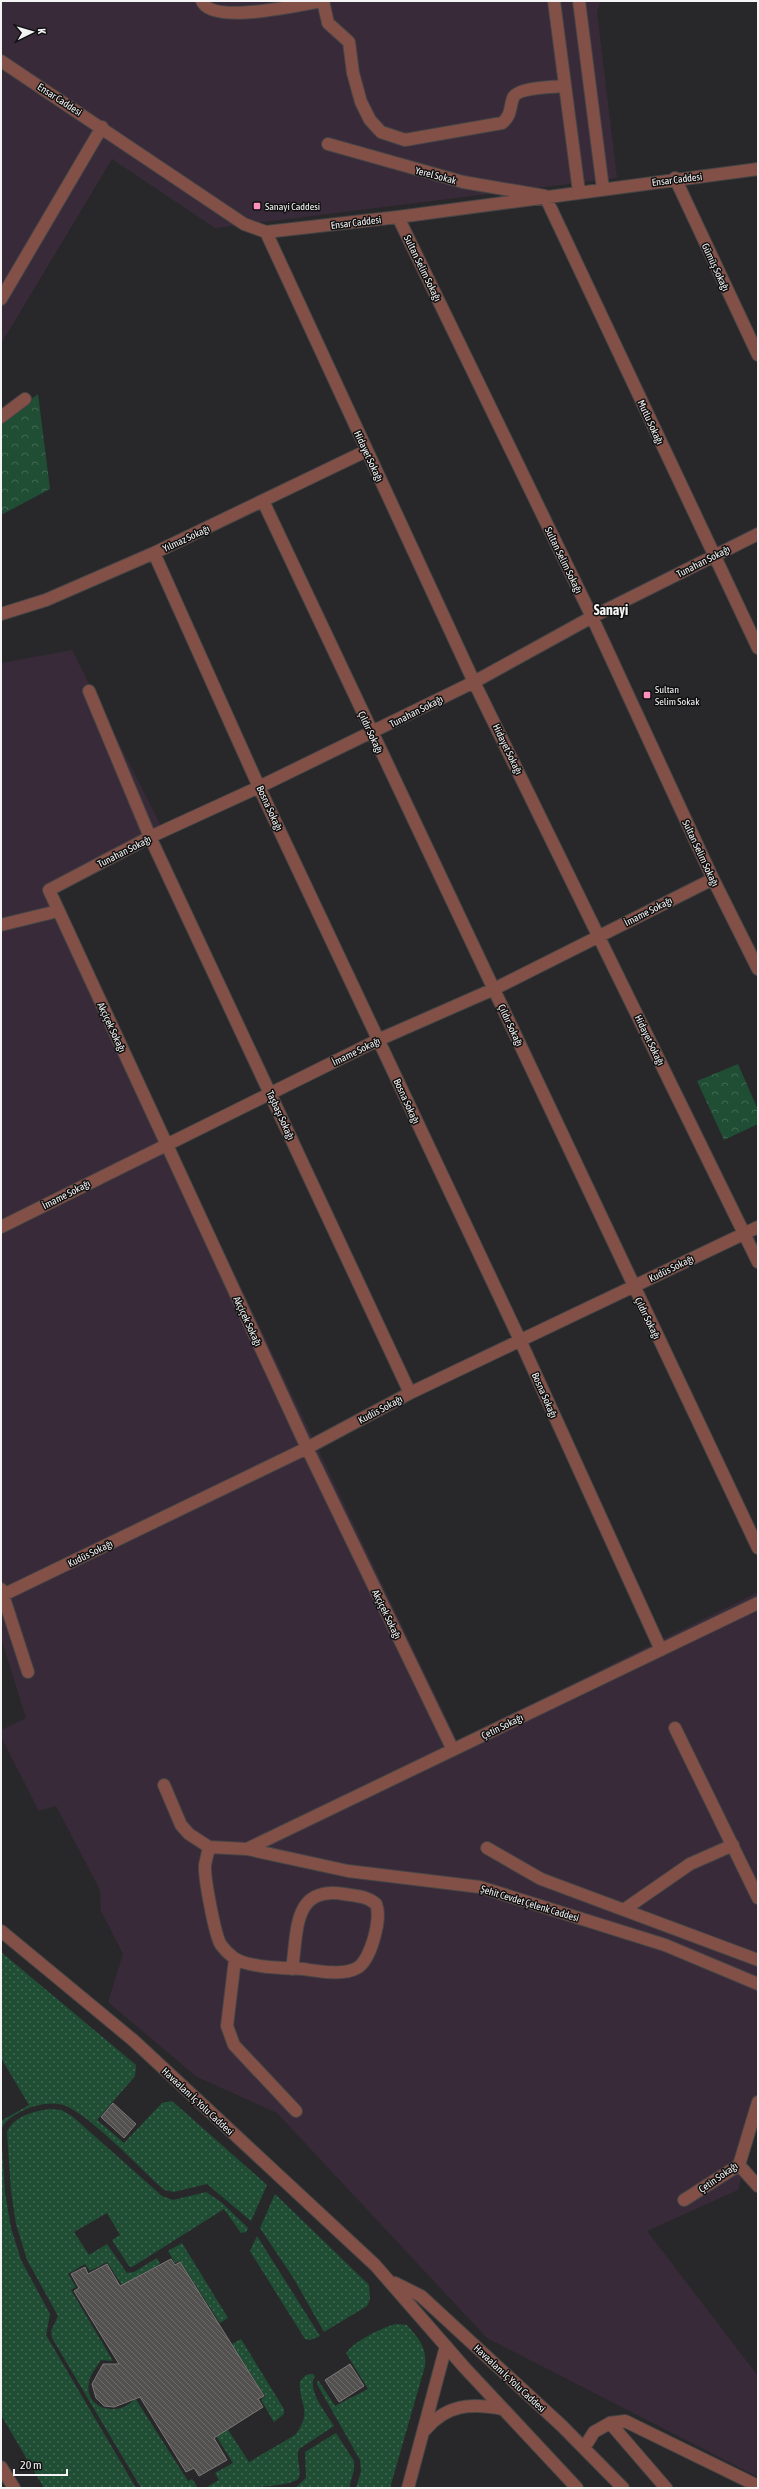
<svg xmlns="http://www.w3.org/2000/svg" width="759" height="2489" font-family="'Asap Condensed',sans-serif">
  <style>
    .industrial { fill: #382a38 }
    .grass { fill: url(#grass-dots) }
    .park { fill: url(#park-crowns) }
    .building { fill: url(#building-back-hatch); stroke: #7b7877 }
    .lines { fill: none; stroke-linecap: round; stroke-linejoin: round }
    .minor-casing { stroke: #454546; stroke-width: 14 }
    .minor { stroke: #825047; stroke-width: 12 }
    .poi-dot { fill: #fe8ebb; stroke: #111112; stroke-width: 1.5 }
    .labels { text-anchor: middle; stroke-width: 3; stroke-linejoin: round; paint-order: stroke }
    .street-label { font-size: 10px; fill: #f4f4f5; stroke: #111112 }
    .poi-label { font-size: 10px; fill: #f4f4f5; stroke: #111112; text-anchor: start }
    .district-label { font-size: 14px; font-weight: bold; fill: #f4f4f5; stroke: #111112 }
  </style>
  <defs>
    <pattern id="grass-dots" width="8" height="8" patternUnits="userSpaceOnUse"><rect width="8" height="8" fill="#204e35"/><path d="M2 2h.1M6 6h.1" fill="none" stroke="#416853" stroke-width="1.8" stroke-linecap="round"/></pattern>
    <pattern id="park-crowns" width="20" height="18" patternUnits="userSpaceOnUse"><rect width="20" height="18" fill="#204e35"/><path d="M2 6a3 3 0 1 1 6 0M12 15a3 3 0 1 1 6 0" fill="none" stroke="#416853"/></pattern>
    <pattern id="building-back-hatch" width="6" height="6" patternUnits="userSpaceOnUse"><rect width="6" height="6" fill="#53514f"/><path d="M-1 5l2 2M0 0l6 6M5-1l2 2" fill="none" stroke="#6c6b69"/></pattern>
  </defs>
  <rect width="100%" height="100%" fill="#28282a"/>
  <path class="industrial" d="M1,1H601L597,12L617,178L215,228L112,159L1,344Z
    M72,650L164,832L52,890L457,1741L758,1592V2115L738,2190L647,2231L758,2376V2477L487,2338L277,2113L197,2077L108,2002L123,1954L101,1911L100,1890L56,1806L39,1811L1,1737V1730L26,1718L1,1638V663Z"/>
  <path class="grass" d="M1,1952L136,2065L135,2076L97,2120L124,2143L162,2103L172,2101L267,2185L251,2221L207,2184L174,2192L164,2190C140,2168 91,2116 64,2105C52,2101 33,2105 22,2111C13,2116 4,2120 1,2131L5,2193L11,2228L21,2260L50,2314L46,2335L136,2488H44L1,2415V2121L29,2105L1,2058Z
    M50,2109L61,2110L72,2116L162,2196L173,2200L206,2192L221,2202L248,2228L246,2232L241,2233L224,2209L132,2267L129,2266L112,2240L120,2235L107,2213L74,2232L89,2255L107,2244L127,2273L134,2272L157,2258L160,2264L136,2277L152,2304L139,2311L107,2262L90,2271L85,2264L68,2274L76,2287L71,2290L113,2361L101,2360C97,2366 90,2375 89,2382C83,2410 121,2418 135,2398L188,2481L192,2479L198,2488H141L52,2338L51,2331L58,2316L27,2260L16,2224L11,2191L7,2132C14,2116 34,2111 50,2109Z
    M275,2194L369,2285L370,2299L367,2306L324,2332L294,2279L260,2228Z
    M257,2236L320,2336L310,2340L305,2339L250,2251Z
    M182,2243L228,2318L220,2323L180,2261L175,2263L168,2251Z
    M397,2324L407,2325C419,2339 427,2347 425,2366L390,2488H356L361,2471L360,2460L317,2384L318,2380L335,2406L368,2389L346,2353C353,2342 384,2326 397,2324Z
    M241,2339L284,2409V2414L274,2422L261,2400L265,2396L232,2344Z
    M313,2374L315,2376C306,2390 327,2414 334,2426L299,2449C295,2457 303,2473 298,2479C285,2489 225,2488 205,2488L219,2480L215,2473L233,2463L208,2423L219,2416L249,2462L295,2435C314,2410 298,2404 300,2381L306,2375Z
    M336,2433L354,2461V2470L349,2488H295L306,2478L305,2452Z"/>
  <path class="park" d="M38,394L50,489L1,515V422Z
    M738,1064L758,1110V1124L724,1140L697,1081Z"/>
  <path class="building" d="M113,2103L136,2124L124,2138L101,2117Z
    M171,2259L175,2265L180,2262L264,2396L258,2399L263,2407L214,2438L227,2460L199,2476L194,2468L186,2472L140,2397L114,2407L104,2406L96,2398L92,2384L103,2364H119L74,2291L79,2288L71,2274L85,2267L88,2274L107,2264L120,2286Z
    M350,2364L364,2386L339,2402L325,2380Z"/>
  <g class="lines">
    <defs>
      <path id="minor" d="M202,1C212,26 302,4 323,1
        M323,1L328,23L349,42L353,73L361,102L370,120L381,132L405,140L502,123C512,115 509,109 513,98C517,87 554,87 565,86
        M554,1L579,192
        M579,1L603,189
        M1,61L244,224L266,232L398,217L758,169
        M328,144L463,182L545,196L758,648
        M675,178L758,355
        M398,217L592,617L713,879L758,969
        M266,232L474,682L758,1262
        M1,299L102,127
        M1,417L25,399
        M263,501L758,1548
        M154,553L259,787L520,1340L661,1650
        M1,614L46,600L154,553L366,451
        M89,691L150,837L410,1393
        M1,925L58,911
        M1,1227L378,1040L494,989L713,879
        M1,1589L28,1672
        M3,1595L307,1448L410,1393L758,1227
        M675,1728L758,1898
        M453,1750L307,1448L49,890L150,837L259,787L474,682L592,617L758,534
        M164,1785L181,1825L189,1834L209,1847L247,1849L348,1871L480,1887L665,1945L758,1984
        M209,1847C208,1853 206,1859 205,1865C204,1877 215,1936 221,1945C224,1949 230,1955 234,1958C249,1968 285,1968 303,1969C318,1971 343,1976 357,1968C371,1960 382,1918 376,1904C367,1896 356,1896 344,1894C292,1886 298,1931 292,1969
        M487,1848L541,1879L758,1960
        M247,1849L758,1603
        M625,1909L690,1864L733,1845
        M1,1931L133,2040L375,2265L464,2367L577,2488
        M235,1959L227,2026L234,2045L296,2111
        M739,2165L758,2186
        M684,2200L739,2165L758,2102
        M395,2283L421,2296L562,2426L623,2488
        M610,2423L625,2421L758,2486
        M425,2430C447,2404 471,2403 503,2409
        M584,2448L594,2432L610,2423L666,2488
        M1,2467L14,2488
        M408,2488L446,2346"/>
    </defs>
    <use href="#minor" class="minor-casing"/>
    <use href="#minor" class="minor"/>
  </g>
  <g class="poi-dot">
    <rect x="253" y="202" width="8" height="8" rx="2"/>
    <rect x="643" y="691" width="8" height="8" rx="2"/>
  </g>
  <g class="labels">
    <g class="street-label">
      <text transform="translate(60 99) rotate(33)" y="4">Ensar Caddesi</text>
      <text transform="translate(436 175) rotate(15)" y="4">Yerel Sokak</text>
      <text transform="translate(677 179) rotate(-7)" y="4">Ensar Caddesi</text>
      <text transform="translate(356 222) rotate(-7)" y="4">Ensar Caddesi</text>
      <text transform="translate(716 267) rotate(65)" y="4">Gümüş Sokağı</text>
      <text transform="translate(423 268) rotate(64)" y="4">Sultan Selim Sokağı</text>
      <text transform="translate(651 422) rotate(65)" y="4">Mutlu Sokağı</text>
      <text transform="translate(369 456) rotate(65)" y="4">Hidayet Sokağı</text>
      <text transform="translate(186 538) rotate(-25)" y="4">Yılmaz Sokağı</text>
      <text transform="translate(564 560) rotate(64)" y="4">Sultan Selim Sokağı</text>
      <text transform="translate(703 561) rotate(-27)" y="4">Tunahan Sokağı</text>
      <text transform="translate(416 711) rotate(-27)" y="4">Tunahan Sokağı</text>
      <text transform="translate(371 732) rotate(65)" y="4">Çıldır Sokağı</text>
      <text transform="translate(508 749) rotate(64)" y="4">Hidayet Sokağı</text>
      <text transform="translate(270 808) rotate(65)" y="4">Bosna Sokağı</text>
      <text transform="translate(124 851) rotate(-27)" y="4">Tunahan Sokağı</text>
      <text transform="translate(701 853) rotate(65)" y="4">Sultan Selim Sokağı</text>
      <text transform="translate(648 911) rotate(-27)" y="4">İmame Sokağı</text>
      <text transform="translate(511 1025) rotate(65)" y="4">Çıldır Sokağı</text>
      <text transform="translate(112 1027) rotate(65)" y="4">Akçiçek Sokağı</text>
      <text transform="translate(650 1040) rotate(64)" y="4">Hidayet Sokağı</text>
      <text transform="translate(356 1051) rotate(-26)" y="4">İmame Sokağı</text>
      <text transform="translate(407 1101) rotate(65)" y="4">Bosna Sokağı</text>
      <text transform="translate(281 1115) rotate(65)" y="4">Taşbaşı Sokağı</text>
      <text transform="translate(66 1194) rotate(-27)" y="4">İmame Sokağı</text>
      <text transform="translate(671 1268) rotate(-26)" y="4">Kudüs Sokağı</text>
      <text transform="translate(648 1318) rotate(64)" y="4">Çıldır Sokağı</text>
      <text transform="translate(248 1321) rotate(65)" y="4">Akçiçek Sokağı</text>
      <text transform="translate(545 1395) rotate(66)" y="4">Bosna Sokağı</text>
      <text transform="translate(380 1409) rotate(-28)" y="4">Kudüs Sokağı</text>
      <text transform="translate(90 1553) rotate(-26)" y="4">Kudüs Sokağı</text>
      <text transform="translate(387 1614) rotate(64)" y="4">Akçiçek Sokağı</text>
      <text transform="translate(502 1726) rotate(-26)" y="4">Çetin Sokağı</text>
      <text transform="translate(530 1903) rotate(17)" y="4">Şehit Cevdet Çelenk Caddesi</text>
      <text transform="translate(198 2101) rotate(43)" y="4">Havaalanı İç Yolu Caddesi</text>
      <text transform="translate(718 2177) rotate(-35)" y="4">Çetin Sokağı</text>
      <text transform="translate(510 2378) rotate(43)" y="4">Havaalanı İç Yolu Caddesi</text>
    </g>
    <g class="poi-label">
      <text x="265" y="210">Sanayi Caddesi</text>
      <text x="655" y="693">Sultan<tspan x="655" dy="12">Selim Sokak</tspan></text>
    </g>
    <g class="district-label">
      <text x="611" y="615">Sanayi</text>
    </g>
  </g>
  <rect width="759" height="2489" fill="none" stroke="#f4f4f5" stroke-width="4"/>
  <g transform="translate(32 32) rotate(85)" stroke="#111112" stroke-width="3" paint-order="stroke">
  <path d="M0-3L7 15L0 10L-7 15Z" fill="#f4f4f5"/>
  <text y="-6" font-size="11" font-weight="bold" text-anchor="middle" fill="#f4f4f5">K</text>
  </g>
  <path d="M14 2469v6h53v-6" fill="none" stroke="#f4f4f5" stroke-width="2"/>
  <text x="20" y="2469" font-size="12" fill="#f4f4f5" stroke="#111112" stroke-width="3" paint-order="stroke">20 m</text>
</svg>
